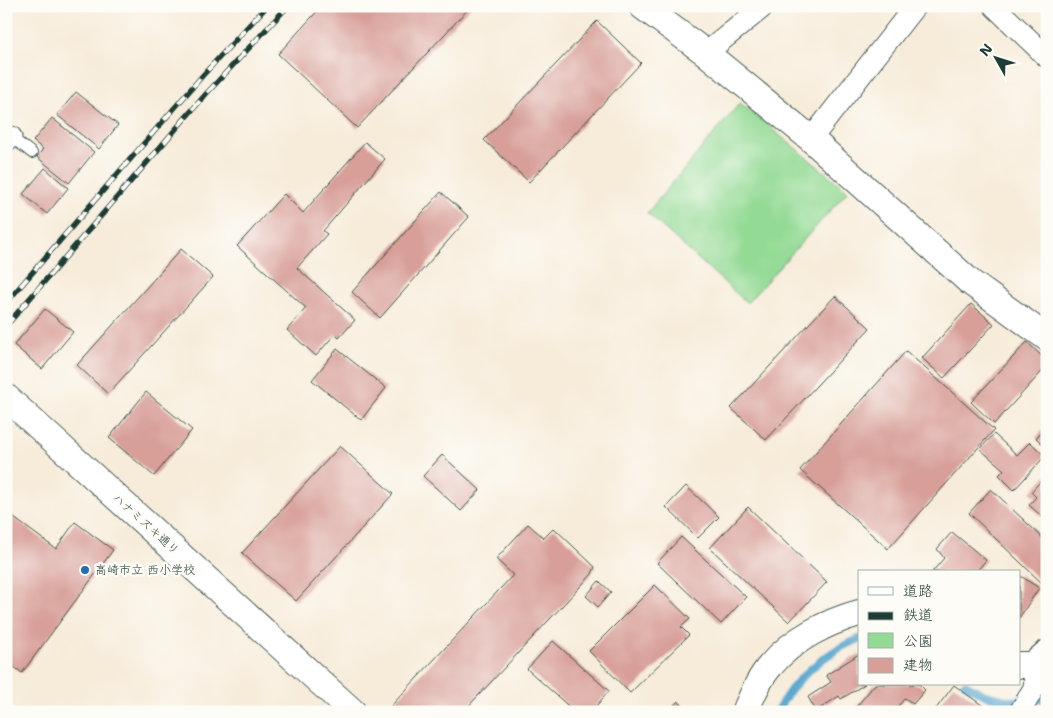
<svg xmlns="http://www.w3.org/2000/svg" width="1053" height="718" font-family="'Shantell Sans','Klee One',sans-serif">
  <style>
    .green { fill: #93da94; stroke: #598c64 }
    .lines { fill: none; stroke-linecap: round; stroke-linejoin: round }
    .stream { stroke: #52a5cd; stroke-width: 8 }
    .building { fill: #d89f99 }
    .service-casing { stroke: #3f574d; stroke-width: 12 }
    .minor-casing { stroke: #3f574d; stroke-width: 23 }
    .tertiary-casing { stroke: #3f574d; stroke-width: 28 }
    .service { stroke: #fff; stroke-width: 10 }
    .minor { stroke: #fff; stroke-width: 21 }
    .tertiary { stroke: #fff; stroke-width: 26 }
    .rail-casing { stroke: #1f3d34; stroke-width: 5.5 }
    .rail { stroke: #fdfcf7; stroke-width: 4; stroke-dasharray: 11; stroke-linecap: butt }
    .poi-dot { fill: #1f6fb2; stroke: #fdfcf7; stroke-width: 2 }
    .labels { text-anchor: middle; stroke-width: 5; stroke-linejoin: round; paint-order: stroke }
    .street-label { font-size: 12px; fill: #1f3d34; stroke: #fdfcf7 }
    .poi-label { font-size: 12px; fill: #1f3d34; stroke: #fdfcf7; text-anchor: start }
  </style>
  <rect width="100%" height="100%" fill="#fdfcf7"/>
  <filter id="ink" filterUnits="userSpaceOnUse"><feTurbulence type="fractalNoise" baseFrequency=".02" numOctaves="2"/><feDisplacementMap in="SourceGraphic" scale="10" xChannelSelector="R" yChannelSelector="G"/><feConvolveMatrix kernelMatrix="1 2 1 2 8 2 1 2 1" color-interpolation-filters="sRGB"/></filter>
  <filter id="wash" filterUnits="userSpaceOnUse"><feTurbulence type="fractalNoise" baseFrequency=".0096" numOctaves="4" result="noise"/><feDisplacementMap in="SourceGraphic" scale="20" xChannelSelector="R" yChannelSelector="G"/><feGaussianBlur stdDeviation="1.12" result="paint"/><feColorMatrix in="noise" values="0 0 0 0 0 0 0 0 0 0 0 0 0 0 0 0 0 1.4 0 .05"/><feComposite in="paint" operator="in"/></filter>
  <g filter="url(#wash)">
    <rect width="100%" height="100%" fill="#f7ecda"/>
    <path class="green" d="M740,103L848,191L747,303L647,213Z"/>
    <g class="lines">
      <path class="stream" d="M965,684L985,695L1010,701L1047,699
        M777,712C792,680 827,651 859,639"/>
    </g>
    <g id="blocks">
      <path class="building" d="M322,6H471L357,128L278,54Z
        M597,21L641,63L529,182L484,140Z
        M76,92L118,125L99,149L57,115Z
        M52,118L94,152L69,183L37,157L43,149L33,141Z
        M365,142L385,159L323,231L327,234L297,268L355,320L339,338L335,334L316,356L287,330L306,308L237,246L284,194L303,213Z
        M45,168L68,188L47,214L23,194Z
        M441,192L469,217L380,318L352,292Z
        M181,249L213,277L108,394L77,365Z
        M835,296L870,328L766,440L731,408Z
        M971,304L994,324L944,378L922,358Z
        M45,309L73,332L42,369L14,345Z
        M1027,342L1047,361V366L994,424L971,402Z
        M337,349L386,388L361,420L312,380Z
        M906,351L994,430L888,549L800,470Z
        M146,392L192,430L154,476L109,438Z
        M1047,425V448L1036,438Z
        M994,434L1017,455L1030,442L1045,456L1014,490L999,475L1004,470L980,449Z
        M340,446L393,494L296,601L242,553Z
        M442,455L480,490L461,511L423,476Z
        M1047,474V521L1029,505L1036,497L1031,492Z
        M686,486L719,517L698,538L666,507Z
        M991,489L1047,542L1046,587L969,513Z
        M748,507L827,582L789,622L710,548Z
        M6,512L56,549L75,522L113,550L22,673L6,661Z
        M528,524L544,538L554,528L595,567L592,574L463,712H397L391,706L513,575L496,559Z
        M952,532L986,560L976,572H932L944,558L937,549Z
        M681,537L746,597L721,624L657,563Z
        M1019,575L1039,588L1019,618Z
        M599,581L611,592L598,607L586,596Z
        M655,585L690,619L681,627L689,635L630,693L589,651Z
        M553,641L609,691L591,712H575L527,669Z
        M859,654V684H865L841,699L839,696L816,711L808,697L831,682L826,675Z
        M875,684H919L925,690L913,704L905,698L893,712H864L857,706Z
        M954,685L986,708L984,712H937L935,710Z
        M678,701L689,712H668Z"/>
    </g>
  </g>
  <g filter="url(#ink)">
    <use href="#blocks" fill-opacity="0" stroke="#3f574d" stroke-width="1"/>
    <g class="lines">
      <defs>
        <path id="service" d="M11,137L32,153"/>
        <path id="minor" d="M994,6L1047,57
          M706,53L764,6
          M811,139L915,6
          M6,142L11,137
          M1020,712L1035,686L1033,665"/>
        <path id="tertiary" d="M642,6L706,53L811,139L970,282L1047,338
          M6,397L353,712
          M1019,665H1033L1047,653
          M745,712C752,696 759,678 771,665C793,639 827,622 859,613"/>
      </defs>
      <use href="#service" class="service-casing"/>
      <use href="#minor" class="minor-casing"/>
      <use href="#tertiary" class="tertiary-casing"/>
      <use href="#service" class="service"/>
      <use href="#minor" class="minor"/>
      <use href="#tertiary" class="tertiary"/>
      <defs>
        <path id="rail" d="M6,303L203,75L267,6
          M6,326L206,94L288,6"/>
      </defs>
      <use href="#rail" class="rail-casing"/>
      <use href="#rail" class="rail"/>
    </g>
  </g>
  <circle class="poi-dot" cx="85" cy="570" r="5"/>
  <g class="labels">
    <g class="street-label">
      <text transform="translate(146 524) rotate(42)" y="4">ハナミズキ通り</text>
    </g>
    <g class="poi-label">
      <text x="95" y="574">高崎市立 西小学校</text>
    </g>
  </g>
  <rect width="1053" height="718" fill="none" stroke="#fdfcf7" stroke-width="25"/>
  <rect x="858" y="570" width="162" height="115" fill="#fdfcf7" stroke="#a4b0a9"/>
  <rect x="868" y="587" width="25" height="8" fill="#ffffff" stroke="#a4b0a9"/>
  <text x="903" y="596" font-size="15" fill="#1f3d34">道路</text>
  <rect x="868" y="612" width="25" height="8" fill="#1f3d34" stroke="#a4b0a9"/>
  <text x="903" y="620" font-size="15" fill="#1f3d34">鉄道</text>
  <rect x="868" y="633" width="25" height="15" fill="#93da94" stroke="#a4b0a9"/>
  <text x="903" y="646" font-size="15" fill="#1f3d34">公園</text>
  <rect x="868" y="658" width="25" height="15" fill="#d89f99" stroke="#a4b0a9"/>
  <text x="903" y="670" font-size="15" fill="#1f3d34">建物</text>
  <g transform="translate(996 58) rotate(309)" stroke="#fdfcf7" stroke-width="4" paint-order="stroke">
  <path d="M0-4L9 19L0 12L-9 19Z" fill="#1f3d34"/>
  <text y="-8" font-size="14" font-weight="bold" text-anchor="middle" fill="#1f3d34">N</text>
  </g>
</svg>
